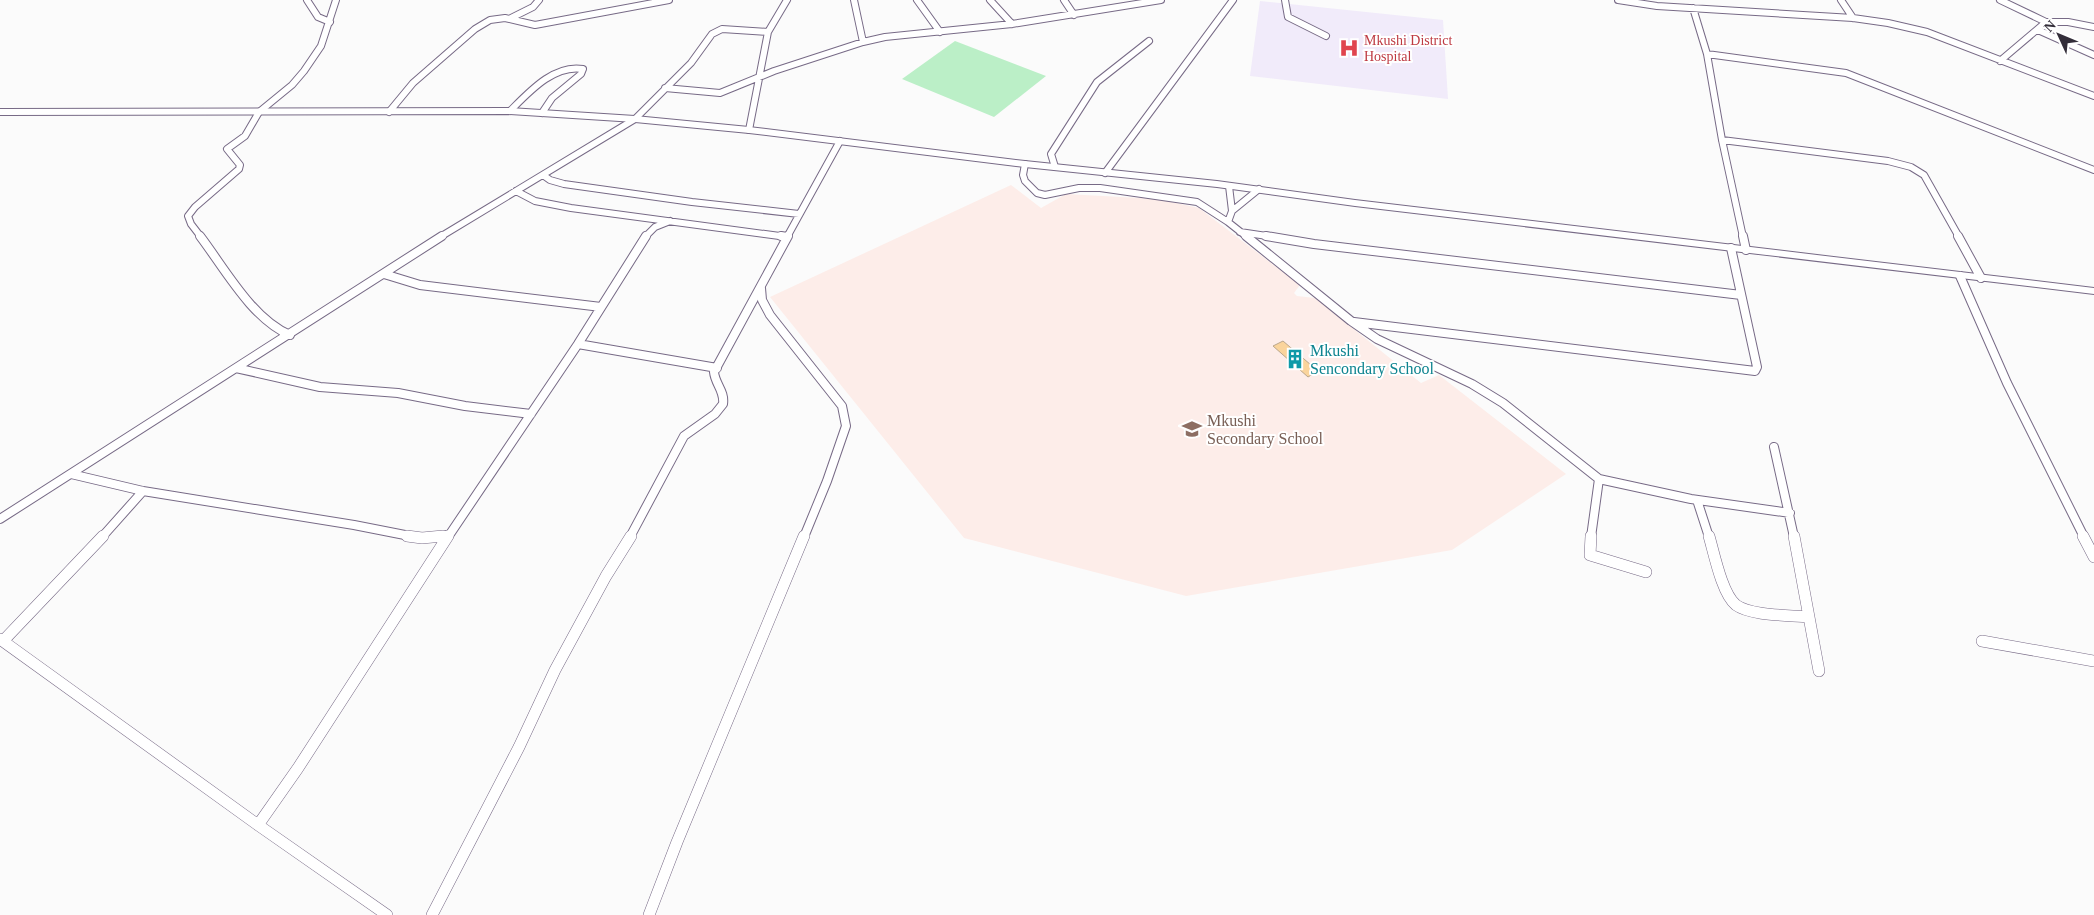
<svg xmlns="http://www.w3.org/2000/svg" width="2094" height="915" font-family="'Times New Roman',serif">
  <style>
    .built { fill: #f1ebfa }
    .education { fill: #fdede9 }
    .green { fill: #bbefc7 }
    .building { fill: #fad49c; stroke: #bba78c }
    .lines { fill: none; stroke-linecap: round; stroke-linejoin: round }
    .minor-far2-casing { stroke: #776a86; stroke-width: 8 }
    .minor-far1-casing { stroke: #776a86; stroke-width: 10 }
    .minor-casing { stroke: #776a86; stroke-width: 12 }
    .tertiary-casing { stroke: #776a86; stroke-width: 2 }
    .minor-far2 { stroke: #fff; stroke-width: 6 }
    .minor-far1 { stroke: #fff; stroke-width: 8 }
    .minor { stroke: #fff; stroke-width: 11 }
    .tertiary { fill: #fff; fill-rule: evenodd }
    .labels { text-anchor: middle; stroke-width: 4; stroke-linejoin: round; paint-order: stroke }
    .far-health-label { font-size: 14px; fill: #be3a42; stroke: #fff; text-anchor: start }
    .culture-label { font-size: 16px; fill: #0d838f; stroke: #fff; text-anchor: start }
    .education-label { font-size: 16px; fill: #785e54; stroke: #fff; text-anchor: start }
  </style>
  <rect width="100%" height="100%" fill="#fbfbfb"/>
  <path class="built" d="M1260,1L1443,20L1448,99L1250,76Z"/>
  <path class="education" d="M1011,185L1041,208L1066,194L1158,199L1199,208L1300,285L1294,293L1297,296L1315,298L1421,383L1439,375L1566,474L1452,550L1186,596L964,538L770,297Z"/>
  <path class="green" d="M955,41L1046,76L994,117L902,79Z"/>
  <path class="building" d="M1283,341L1318,371L1308,377L1273,346Z"/>
  <g class="lines">
    <defs>
      <path id="minor-far2" d="M307,0L318,17L330,22
        M854,0L863,42
        M917,0L940,32
        M990,0L1012,24
        M1064,0L1074,15
        M1285,0L1288,17L1326,36
        M1618,0L1657,6L1853,18L1888,23L1927,32L2094,96
        M1841,0L1853,18
        M2000,0L2046,22
        M1693,8L1707,54L1722,140L1743,237
        M511,18L533,7L539,0
        M2038,30L2094,55
        M1707,54L1846,73L2094,170
        M2000,61L2046,22H2068L2094,27
        M665,88L720,93L774,71L863,42L885,37L1012,24L1161,0
        M510,111C529,92 554,64 583,69L581,74L552,98L542,113
        M389,112L413,83L475,29L490,20L505,18L535,25L669,0
        M749,130L768,32L787,0
        M1722,140L1888,161L1911,167L1924,175L1959,237
        M1025,164L1023,175L1025,181L1037,193L1045,195L1079,188H1100L1197,202L1228,222L1247,237
        M1055,167L1051,154L1097,82L1149,41
        M1105,173L1233,0
        M543,175L550,180L564,184L692,202L799,214
        M1229,186L1232,211
        M516,191L535,201L571,208L787,237
        M1228,222L1232,211L1259,189
        M1240,232L1274,237
        M201,237L191,224L188,216L195,207L239,169L240,165L227,149L245,136L259,112L292,85L304,71L321,46L336,0
        M440,237L635,119L691,63L712,34L722,29L768,32
        M645,237L655,227L670,221
        M787,237L840,141"/>
      <path id="minor-far1" d="M200,236C225,269 252,319 290,335
        M781,236L787,237
        M1246,236L1351,321L1377,339L1472,384L1503,403L1599,479L1691,499L1790,513
        M1266,236L1314,244L1741,295
        M1743,236L1746,250
        M1958,236L1981,278
        M384,274L420,285L601,307
        M1960,276L2007,383L2084,537
        M761,288L762,300L770,315L842,406L846,426L827,481L804,537
        M1354,322L1755,371L1757,367L1731,248
        M578,344L717,368
        M236,368L320,387L398,393L465,406L531,414
        M1774,447L1794,537
        M71,474L143,491L354,525L415,537
        M1697,500L1709,537
        M0,519L442,236
        M102,537L143,491
        M431,537L449,535
        M448,537L578,344L646,236
        M630,537L684,436L715,414L723,404C725,391 715,384 714,372L788,236
        M1591,537L1599,479"/>
      <path id="minor" d="M407,536L422,538L443,536
        M1591,536L1590,555L1646,572
        M1709,536C1714,553 1722,594 1736,605C1751,616 1790,615 1809,617
        M1794,536L1819,671
        M2083,536L2094,557
        M0,639L258,825L387,915
        M3,641L103,536
        M1982,641L2094,661
        M258,825L298,768L448,536
        M432,915L519,747L555,670L606,576L631,536
        M649,915L677,842L804,536"/>
      <path id="tertiary" d="M510,108L635,116L749,127L1025,161L1217,181L1355,200L2094,288V294L1355,206L1217,187L1025,167L749,133L635,122L510,114L0,115V109Z"/>
    </defs>
    <use href="#minor-far2" class="minor-far2-casing"/>
    <use href="#minor-far1" class="minor-far1-casing"/>
    <use href="#minor" class="minor-casing"/>
    <use href="#tertiary" class="tertiary-casing"/>
    <use href="#minor-far2" class="minor-far2"/>
    <use href="#minor-far1" class="minor-far1"/>
    <use href="#minor" class="minor"/>
    <use href="#tertiary" class="tertiary"/>
  </g>
  <defs>
    <symbol id="hospital-bare" viewBox="-9 -9 18 18"><path d="M-5-5h3v3.5h4V-5h3V5h-3V1.5h-4V5h-3Z" fill="#e0444e" stroke="#fff" stroke-width="2.5" paint-order="stroke"/></symbol>
    <symbol id="building-bare" viewBox="-9 -9 18 18"><path d="M-4-6H4V6H1V3H-1V6H-4ZM-2.5-4.3h1.7v1.8h-1.7ZM.8-4.3h1.7v1.8H.8ZM-2.5-1h1.7V.8h-1.7ZM.8-1h1.7V.8H.8Z" fill="#0f9aa8" stroke="#fff" stroke-width="2.5" paint-order="stroke"/></symbol>
    <symbol id="school-bare" viewBox="-9 -9 18 18"><path d="M0-5L7-2L0 1L-7-2ZM-4 1L0 2.5L4 1V4Q0 6-4 4Z" fill="#8d6e63" stroke="#fff" stroke-width="2.5" paint-order="stroke"/></symbol>
  </defs>
  <g fill-rule="evenodd">
    <use href="#hospital-bare" x="1335" y="34" width="28" height="28"/>
    <use href="#building-bare" x="1281" y="345" width="28" height="28"/>
    <use href="#school-bare" x="1178" y="415" width="28" height="28"/>
  </g>
  <g class="labels">
    <g class="far-health-label">
      <text x="1364" y="45">Mkushi District<tspan x="1364" dy="16">Hospital</tspan></text>
    </g>
    <g class="culture-label">
      <text x="1310" y="356">Mkushi<tspan x="1310" dy="18">Sencondary School</tspan></text>
    </g>
    <g class="education-label">
      <text x="1207" y="426">Mkushi<tspan x="1207" dy="18">Secondary School</tspan></text>
    </g>
  </g>
  <g transform="translate(2059 35) rotate(314)" stroke="#ffffff" stroke-width="4" paint-order="stroke">
  <path d="M0-4L9 19L0 12L-9 19Z" fill="#332e3a"/>
  <text y="-8" font-size="14" font-weight="bold" text-anchor="middle" fill="#332e3a">N</text>
  </g>
</svg>
